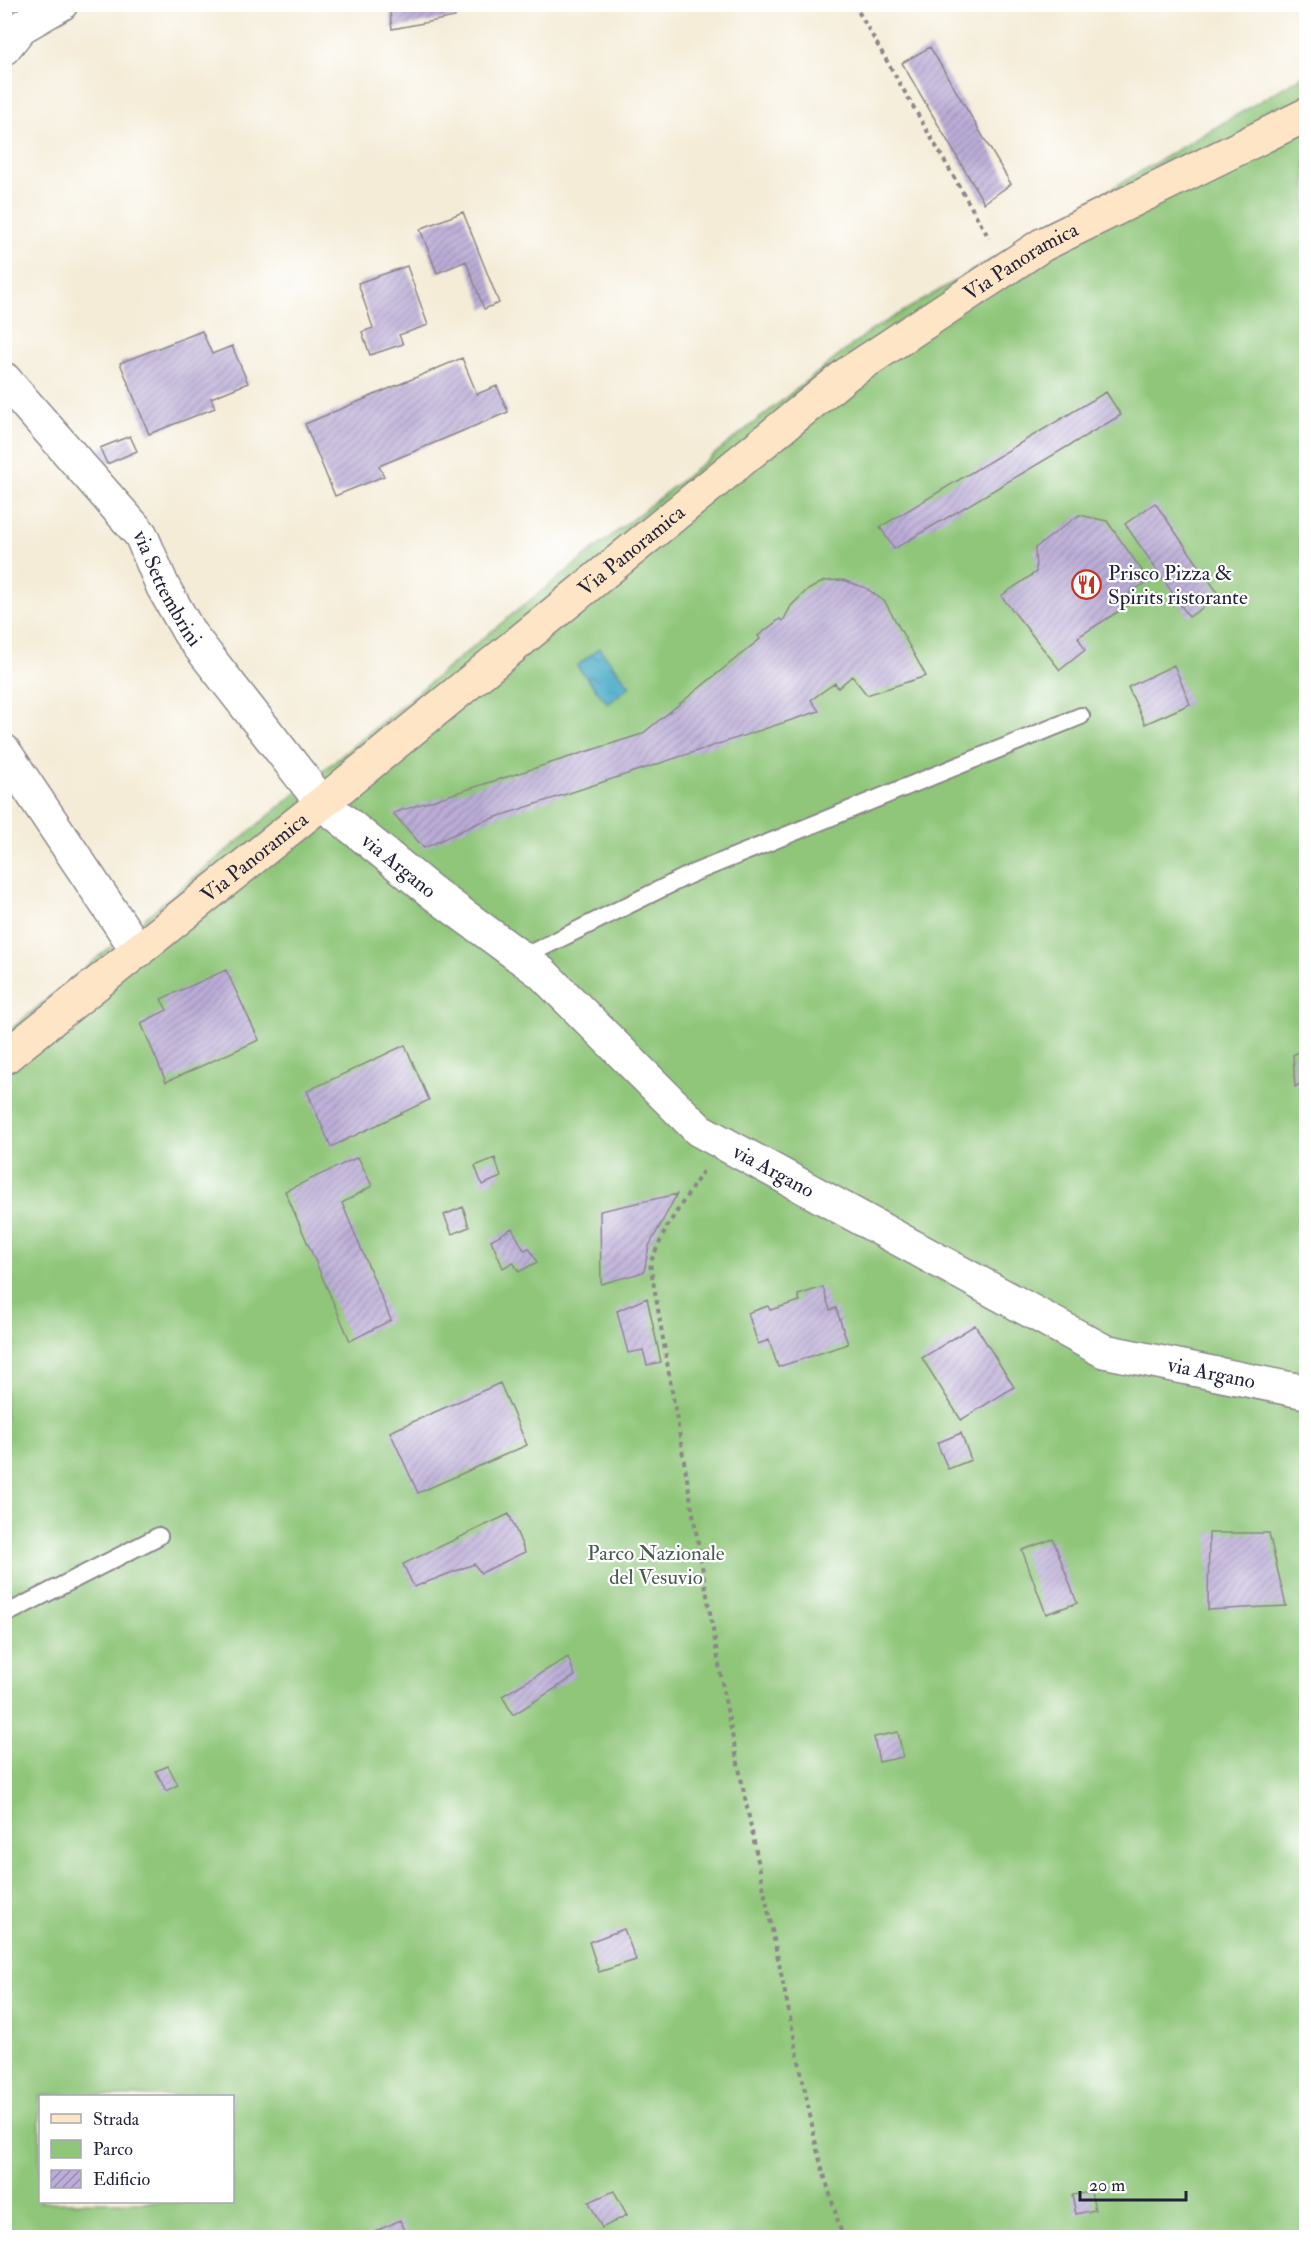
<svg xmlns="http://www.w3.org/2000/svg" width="1311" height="2242" font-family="'IM FELL Double Pica',serif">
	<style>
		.park { fill: #8fc679; stroke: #58745a; stroke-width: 1.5; fill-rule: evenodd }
		.water { fill: url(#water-ripples); stroke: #346680; stroke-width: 1.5 }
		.building { fill: url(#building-hatch) }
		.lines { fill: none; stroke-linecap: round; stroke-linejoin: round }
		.lane-casing { stroke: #8b8789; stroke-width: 20 }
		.street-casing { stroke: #8b8789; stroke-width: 36 }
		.secondary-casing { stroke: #8b8789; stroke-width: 36 }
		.path { stroke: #8b8789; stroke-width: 4; stroke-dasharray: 4.5 4.5; stroke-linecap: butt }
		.lane { stroke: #fff; stroke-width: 16 }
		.street { stroke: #fff; stroke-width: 33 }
		.secondary { stroke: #fee5c5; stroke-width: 33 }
		.labels { text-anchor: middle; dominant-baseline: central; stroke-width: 4.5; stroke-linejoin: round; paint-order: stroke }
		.street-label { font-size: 21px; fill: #22223b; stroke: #fff }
		.poi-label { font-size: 21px; fill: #22223b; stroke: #fff; text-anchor: start }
		.park-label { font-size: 21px; fill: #485b51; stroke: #fff }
	</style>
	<defs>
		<pattern id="water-ripples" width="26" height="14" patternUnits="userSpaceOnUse" patternTransform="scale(1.5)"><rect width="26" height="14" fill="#46aac6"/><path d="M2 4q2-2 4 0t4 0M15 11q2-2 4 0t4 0" fill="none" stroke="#3a8aa2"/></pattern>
		<pattern id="building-hatch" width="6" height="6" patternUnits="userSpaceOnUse" patternTransform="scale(1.5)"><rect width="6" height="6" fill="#bbadd7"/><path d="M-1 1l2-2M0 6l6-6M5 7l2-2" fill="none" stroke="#988cb0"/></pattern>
	</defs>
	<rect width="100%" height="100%" fill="#fff"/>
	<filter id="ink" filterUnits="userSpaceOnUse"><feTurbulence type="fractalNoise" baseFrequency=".0167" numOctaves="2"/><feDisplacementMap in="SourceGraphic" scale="12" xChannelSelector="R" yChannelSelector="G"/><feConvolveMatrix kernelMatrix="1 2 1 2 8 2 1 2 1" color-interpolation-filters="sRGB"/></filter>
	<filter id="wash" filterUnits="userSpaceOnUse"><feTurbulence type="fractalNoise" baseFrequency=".008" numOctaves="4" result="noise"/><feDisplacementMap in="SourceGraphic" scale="24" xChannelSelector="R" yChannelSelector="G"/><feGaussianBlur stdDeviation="1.35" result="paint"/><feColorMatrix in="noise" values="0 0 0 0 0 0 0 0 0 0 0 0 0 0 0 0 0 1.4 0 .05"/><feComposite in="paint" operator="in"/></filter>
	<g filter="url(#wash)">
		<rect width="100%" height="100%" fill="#f4ecd7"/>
		<path class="park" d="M1306 74V2237L5 2238V1034L509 617 870 331ZM40 2096H232V2202H40Z"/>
		<path class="water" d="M599 648 630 686 608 704 577 666Z"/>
		<g id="blocks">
			<path class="building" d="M389 4H452L455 17 392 29Z
				M930 47 1011 184 984 203 902 63Z
				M463 212 499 303 484 309 466 261 437 273 420 229Z
				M407 266 428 325 399 335 403 344 370 355 362 332 373 328 358 283Z
				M202 331 212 354 232 346 248 383 211 398 215 408 149 434 120 363Z
				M462 358 477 394 497 386 508 412 379 466 384 476 335 496 305 424Z
				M1106 392 1121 415 894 549 880 527Z
				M130 436 137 451 107 464 100 448Z
				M1155 503 1220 596 1189 617 1125 524Z
				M1079 515 1107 521 1150 582 1130 591 1127 606 1078 637 1085 650 1060 670 1001 596 1036 572 1035 548Z
				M843 580 866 588 885 602 926 676 867 695 852 676 838 688 835 683 811 700 819 711 478 823 424 848 393 813 642 734 760 639 758 636 780 619 783 621 791 606 806 591 824 581Z
				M1174 665 1190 704 1145 724 1128 687Z
				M226 970 259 1040 166 1082 141 1023 167 1010 161 999Z
				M405 1045 429 1100 331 1147 307 1091Z
				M1306 1048V1081L1295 1087 1293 1055Z
				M358 1157 372 1186 342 1203 391 1320 350 1341 285 1191Z
				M495 1158 501 1177 482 1185 475 1166Z
				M677 1194 649 1246 644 1272 601 1284 600 1211Z
				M463 1207 469 1227 452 1234 444 1215Z
				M512 1228 524 1250 529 1248 537 1262 519 1272 513 1262 503 1268 491 1240Z
				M823 1287 830 1310 836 1308 848 1344 778 1367 769 1340 758 1344 748 1313 768 1306 770 1310 800 1301 798 1295Z
				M647 1298 661 1362 647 1365 643 1350 628 1353 617 1311Z
				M975 1325 1014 1387 961 1420 922 1358Z
				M500 1383 527 1445 418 1493 390 1432Z
				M961 1433 971 1460 948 1469 937 1443Z
				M509 1514 525 1552 481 1573 474 1564 414 1587 403 1564Z
				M1209 1533H1269L1286 1606 1208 1610Z
				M1053 1539 1077 1603 1046 1614 1022 1550Z
				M568 1657 575 1676 513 1715 502 1696Z
				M898 1732 903 1757 879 1762 874 1737Z
				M168 1766 178 1785 166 1791 156 1771Z
				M624 1929 636 1960 599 1972 589 1942Z
				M614 2191 627 2215 602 2228 589 2202Z
				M1091 2192 1095 2210 1076 2214 1072 2195Z
				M400 2220 407 2238H362Z"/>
		</g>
	</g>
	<g filter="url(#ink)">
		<use href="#blocks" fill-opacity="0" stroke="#8b8789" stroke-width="1.5"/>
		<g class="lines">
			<defs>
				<path id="lane" d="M521 958 691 874 1081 716
					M4 1615 159 1536"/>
				<g id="street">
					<path d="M4 48 21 27 61 4"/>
					<path id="s1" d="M4 379 141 535 163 587 190 634 322 803 433 893 542 973 699 1130 1104 1351 1306 1392"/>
					<path d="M4 751 138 951"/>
				</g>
				<g id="secondary">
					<path id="s2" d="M4 1058 322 803 847 374 1042 245 1306 115"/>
				</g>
			</defs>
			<use href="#lane" class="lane-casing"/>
			<use href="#street" class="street-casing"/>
			<use href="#secondary" class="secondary-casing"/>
			<path class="path" d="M854 4 989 238
				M703 1171 668 1225 650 1263 725 1700 818 2154 843 2238"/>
			<use href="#lane" class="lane"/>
			<use href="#street" class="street"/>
			<use href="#secondary" class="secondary"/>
		</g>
	</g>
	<defs>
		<symbol id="restaurant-ring" viewBox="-11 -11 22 22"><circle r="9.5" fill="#fff" stroke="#c8321e" stroke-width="1.5"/><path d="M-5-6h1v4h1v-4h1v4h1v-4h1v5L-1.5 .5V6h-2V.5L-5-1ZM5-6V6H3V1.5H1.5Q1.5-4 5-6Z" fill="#c8321e"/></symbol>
	</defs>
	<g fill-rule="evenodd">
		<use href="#restaurant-ring" x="1070" y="568" width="33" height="33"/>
	</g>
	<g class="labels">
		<g class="street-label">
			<text stroke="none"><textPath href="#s2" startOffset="1293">Via Panoramica</textPath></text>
			<text stroke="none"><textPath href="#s2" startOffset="807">Via Panoramica</textPath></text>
			<text stroke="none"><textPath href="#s1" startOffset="267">via Settembrini</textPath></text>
			<text stroke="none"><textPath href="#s2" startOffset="321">Via Panoramica</textPath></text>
			<text stroke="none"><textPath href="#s1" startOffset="632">via Argano</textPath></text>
			<text stroke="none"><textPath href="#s1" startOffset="1118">via Argano</textPath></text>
			<text stroke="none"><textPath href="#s1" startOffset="1604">via Argano</textPath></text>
		</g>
		<g class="poi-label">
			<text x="1108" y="573">Prisco Pizza &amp;<tspan x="1108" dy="24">Spirits ristorante</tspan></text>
		</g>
		<g class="park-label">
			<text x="656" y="1553">Parco Nazionale<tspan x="656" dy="24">del Vesuvio</tspan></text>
		</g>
	</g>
	<rect width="1311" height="2242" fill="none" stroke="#fff" stroke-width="24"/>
	<rect x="39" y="2095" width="195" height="108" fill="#ffffff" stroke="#a7a7b1" stroke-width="1.5"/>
	<rect x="51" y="2114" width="30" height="9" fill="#fee5c5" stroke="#a7a7b1" stroke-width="1.5"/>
	<text x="93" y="2125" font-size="18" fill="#22223b">Strada</text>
	<rect x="51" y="2140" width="30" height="18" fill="#8fc679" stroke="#a7a7b1" stroke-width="1.5"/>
	<text x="93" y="2155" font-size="18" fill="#22223b">Parco</text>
	<rect x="51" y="2170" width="30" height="18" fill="url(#building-hatch)" stroke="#a7a7b1" stroke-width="1.5"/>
	<text x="93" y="2185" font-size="18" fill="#22223b">Edificio</text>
	<path d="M1080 2191v9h106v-9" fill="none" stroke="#22223b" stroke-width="3"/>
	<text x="1089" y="2191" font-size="18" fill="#22223b" stroke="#ffffff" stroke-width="4.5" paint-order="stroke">20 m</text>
</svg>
